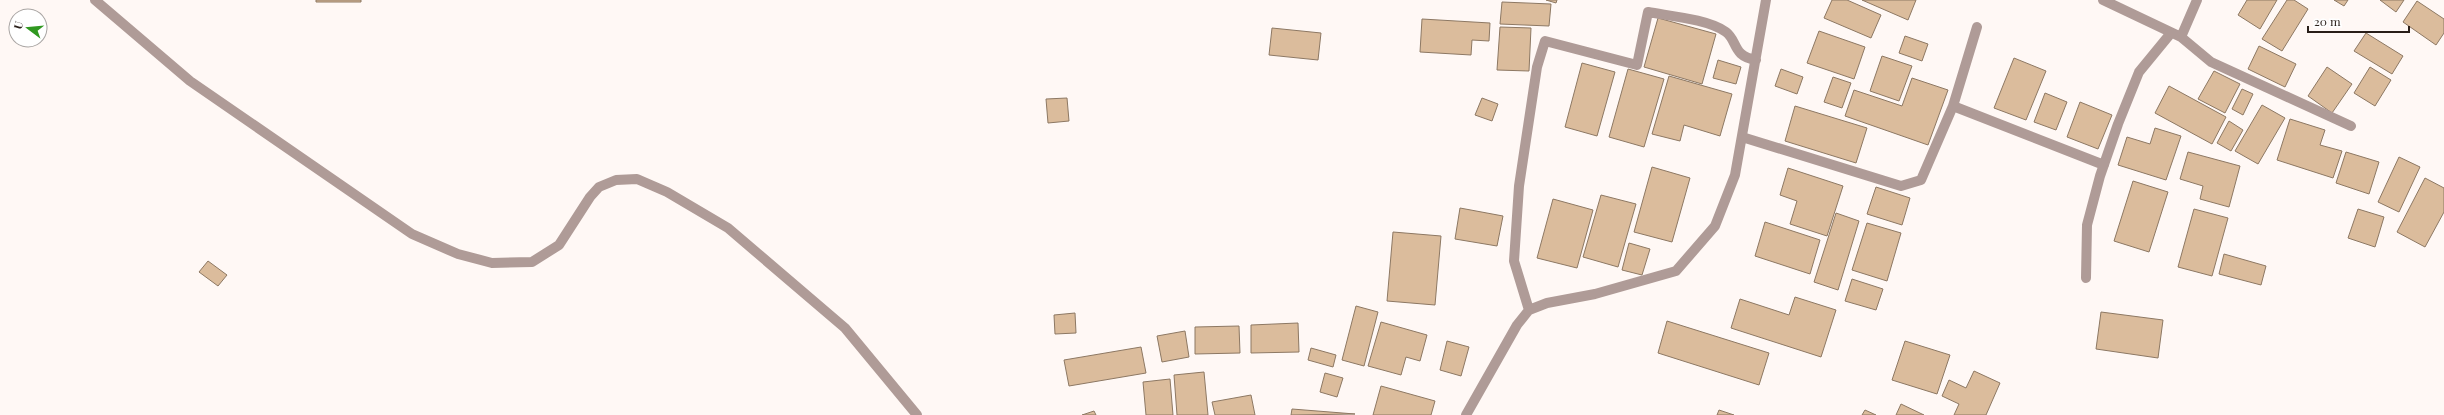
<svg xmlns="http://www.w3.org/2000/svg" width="2444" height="415" font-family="'Playfair Display',serif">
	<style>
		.building { fill: #dbbc9c; stroke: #8d7863 }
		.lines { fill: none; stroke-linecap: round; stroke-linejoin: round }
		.street { stroke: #af9b97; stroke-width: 10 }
	</style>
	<rect width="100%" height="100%" fill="#fff8f5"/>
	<path class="building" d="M316 0H361V2H316Z
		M1546 0H1557L1556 3Z
		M1832 0H1847L1881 15 1871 38 1824 18Z
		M1862 0H1916L1908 20Z
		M2247 0H2277L2260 29 2238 15Z
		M2287 0H2294L2308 9 2282 51 2262 39Z
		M2334 0H2348L2344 6Z
		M2380 0H2404L2396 12Z
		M2417 1 2444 19V33L2436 45 2403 22Z
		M1502 2 1551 4 1549 26 1500 24Z
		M1658 18 1716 34 1702 84 1644 67Z
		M1422 19 1490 23 1489 41 1472 40 1471 55 1420 52Z
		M1500 27 1531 28 1529 71 1497 70Z
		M1272 28 1321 33 1318 60 1269 55Z
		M1819 31 1865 47 1854 79 1807 63Z
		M2366 33 2403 56 2392 74 2354 51Z
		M1905 36 1928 44 1922 61 1899 53Z
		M2259 46 2296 64 2285 87 2248 69Z
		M1882 56 1912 66 1899 101 1870 91Z
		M2014 58 2046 71 2026 120 1994 108Z
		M1718 60 1741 67 1736 84 1713 78Z
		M1582 63 1615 72 1597 136 1565 127Z
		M2327 67 2352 84 2332 113 2308 96Z
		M2370 67 2391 80 2375 106 2354 93Z
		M1628 69 1664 79 1644 147 1609 137Z
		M1781 69 1803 77 1797 94 1775 86Z
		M2214 71 2240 84 2225 113 2198 99Z
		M1669 76 1732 94 1720 136 1684 125 1680 141 1652 134Z
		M1833 77 1851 83 1842 108 1824 102Z
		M1912 78 1948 90 1928 145 1845 116 1854 90 1902 106Z
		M2169 86 2226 117 2212 144 2155 113Z
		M2242 89 2253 94 2243 115 2232 109Z
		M2045 93 2067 102 2056 130 2034 122Z
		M1067 98 1069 121 1048 123 1046 99Z
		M1482 98 1498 104 1492 121 1475 115Z
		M2080 102 2112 115 2098 149 2067 137Z
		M2262 105 2285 118 2258 164 2235 151Z
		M1795 106 1867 128 1856 163 1785 141Z
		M2290 119 2325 130 2320 145 2342 151 2333 178 2277 160Z
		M2229 121 2243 130 2231 151 2217 143Z
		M2155 128 2181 136 2166 180 2118 165 2127 137 2150 144Z
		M2188 152 2240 166 2229 207 2200 199 2203 186 2180 179Z
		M2346 152 2379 162 2369 194 2336 183Z
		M2399 157 2420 167 2399 212 2378 202Z
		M1652 167 1690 178 1672 242 1634 232Z
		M1788 168 1843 186 1827 236 1790 224 1797 201 1780 195Z
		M2425 178 2444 188V212L2425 247 2397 232Z
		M2133 181 2168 192 2149 252 2114 241Z
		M1876 187 1910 198 1902 225 1867 214Z
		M1601 195 1636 204 1618 267 1583 257Z
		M1553 199 1593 210 1577 268 1537 258Z
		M1460 208 1503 216 1497 246 1455 239Z
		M2194 209 2228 218 2212 276 2178 267Z
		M2358 209 2384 217 2375 247 2348 238Z
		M1836 213 1859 221 1838 290 1814 282Z
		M1765 222 1820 240 1810 274 1755 256Z
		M1867 223 1901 233 1887 281 1852 270Z
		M1393 232 1441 236 1435 305 1387 301Z
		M1629 243 1650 249 1642 275 1622 270Z
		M2224 254 2266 266 2261 285 2219 274Z
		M208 261 227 275 218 286 199 272Z
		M1852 279 1883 289 1876 310 1845 301Z
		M1795 297 1836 310 1821 357 1731 328 1740 299 1789 315Z
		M1356 306 1378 312 1364 366 1342 360Z
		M2101 312 2163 320 2158 358 2096 349Z
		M1075 313 1076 333 1055 334 1054 315Z
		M1667 321 1769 353 1759 385 1658 353Z
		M1381 322 1427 335 1420 361 1406 357 1401 375 1368 366Z
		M1298 323 1299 352 1251 353V325Z
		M1239 326 1240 353 1195 354V327Z
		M1185 331 1189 357 1162 362 1157 336Z
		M1447 341 1469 347 1461 376 1440 370Z
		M1905 341 1950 355 1937 394 1892 380Z
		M1141 347 1146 373 1069 386 1064 360Z
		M1311 348 1336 355 1333 367 1308 360Z
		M1974 371 2000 383 1986 415H1954L1959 404 1942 396 1949 380 1966 388Z
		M1204 372 1208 415H1177L1174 375Z
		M1325 373 1343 378 1337 397 1320 392Z
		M1170 379 1173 415H1146L1143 382Z
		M1381 386 1435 401 1431 415H1373Z
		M1251 395 1255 415H1215L1212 402Z
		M1901 404 1924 415H1896Z
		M1292 409 1355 414 1291 415Z
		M1719 410 1734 415H1717Z
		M1865 410 1876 415H1862Z
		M1094 411 1096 415H1082Z"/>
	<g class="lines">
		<path class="street" d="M95 0 190 81 412 234 458 254 492 263 532 262 559 245 590 197 599 187 616 180 637 179 667 192 728 228 845 328 917 415
			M2103 0 2181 37 2211 62 2351 126
			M2181 37 2197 0
			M1953 106 2104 165
			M1742 137 1901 186 1921 180 1953 106 1977 27
			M2086 278 2087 225 2100 176 2118 124 2139 72 2171 33
			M1529 310 1514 261 1519 186 1537 67 1545 41 1637 65 1648 12C1669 16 1708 19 1726 32 1738 41 1732 56 1756 60
			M1466 415 1517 325 1529 310 1547 303 1595 294 1676 271 1715 226 1735 175 1766 0"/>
	</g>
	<g transform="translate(28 28) rotate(286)"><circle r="19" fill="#ffffff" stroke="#a9a5a3"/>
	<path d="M0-3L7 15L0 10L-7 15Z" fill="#309820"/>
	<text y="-6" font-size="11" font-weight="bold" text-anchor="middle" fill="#291e18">U</text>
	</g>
	<path d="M2308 26v6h101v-6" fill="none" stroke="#291e18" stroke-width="2"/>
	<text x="2314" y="26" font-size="12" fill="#291e18" stroke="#ffffff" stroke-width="3" paint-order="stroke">20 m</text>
</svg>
